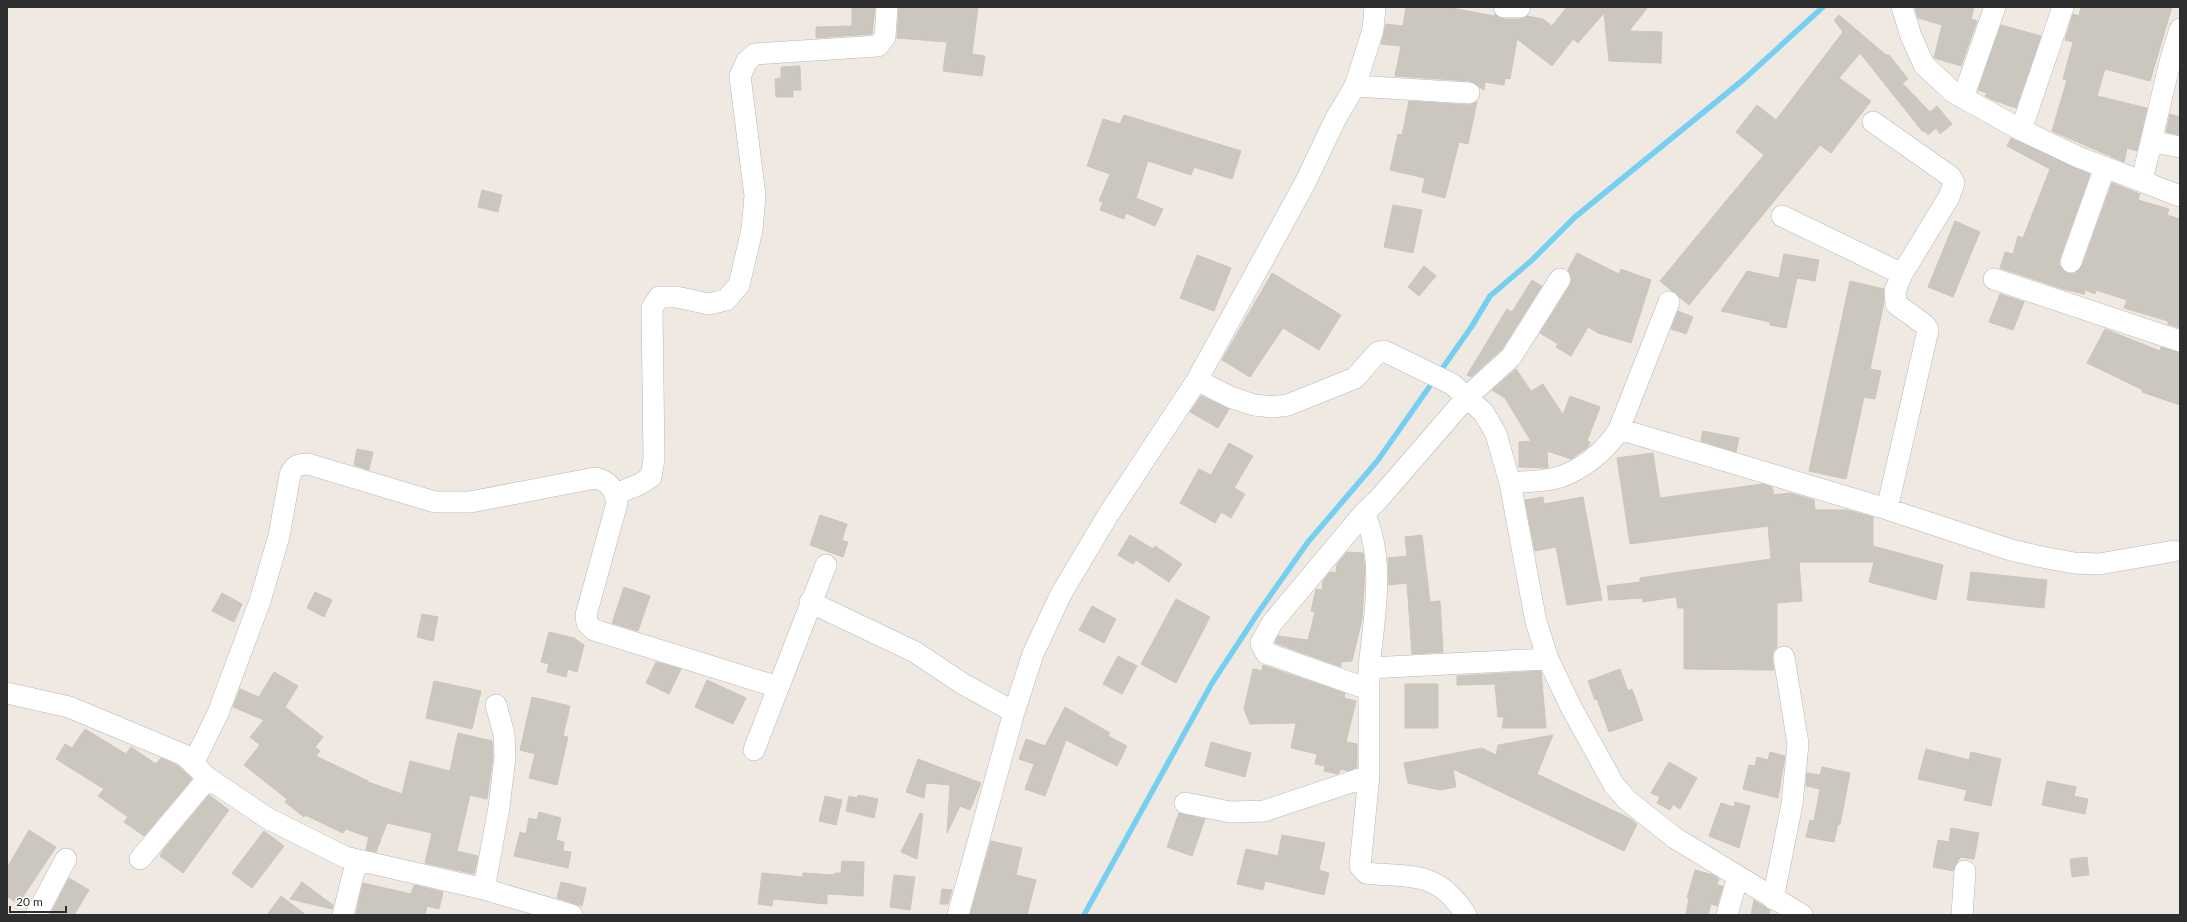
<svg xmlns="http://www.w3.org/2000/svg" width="2187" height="922" font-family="Lato,sans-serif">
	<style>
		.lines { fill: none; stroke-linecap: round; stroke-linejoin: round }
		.stream { stroke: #75cff0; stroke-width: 5.5 }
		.building { fill: #cbc7bf; stroke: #cbc5ba }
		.minor-casing { stroke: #b4b7c1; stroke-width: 22 }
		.minor { stroke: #fff; stroke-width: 21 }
	</style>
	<rect width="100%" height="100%" fill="#efe9e1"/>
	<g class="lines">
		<path class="stream" d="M1084 915 1212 683 1260 610 1308 542 1378 460 1472 326 1490 296 1531 261 1575 217 1743 80 1823 7"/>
	</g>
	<path class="building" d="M852 7H875L872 34 816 38V27L852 26Z
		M899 7H978L972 54 985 56 982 76 943 71 947 42 897 38Z
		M1406 7H1447L1494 16 1495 14 1504 19H1520L1527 16 1543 19 1552 26 1567 7H1648L1629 31 1662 32 1661 63 1609 61 1604 13 1578 43 1573 39 1552 66 1517 39 1510 79 1505 78 1504 85 1485 82 1484 90 1470 81 1395 76 1401 46 1381 44 1386 24 1403 26Z
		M1915 7H1974L1971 19 1977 21 1961 66 1934 58 1942 25 1918 18Z
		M2081 7H2172L2150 81 2105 69 2097 96 2147 108 2137 151 2127 148 2124 162 2052 131 2067 80 2063 79 2073 42 2065 40 2073 14 2079 16Z
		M1839 15 1886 55H1889L1908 79 1902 83 1930 112 1937 106 1952 124 1940 134 1936 128 1928 135 1925 131 1923 132 1860 53 1839 78 1871 101 1831 153 1820 145 1689 305 1660 281 1764 155 1736 132 1757 105 1776 120 1843 32 1834 20Z
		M2001 25 2041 36 2016 108 1993 100 1985 96 1987 93 1978 90Z
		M800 66 801 90H793V97H776L775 79 781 78V67Z
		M1409 101 1468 105 1477 102 1468 144 1459 142 1445 198 1422 192 1425 178 1390 170 1398 134 1402 135Z
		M2170 114 2180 117V135L2166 132Z
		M1124 115 1241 151 1232 179 1194 167 1191 175 1148 161 1136 198 1163 209 1155 226 1126 213 1124 219 1100 210 1103 202 1099 201 1110 174 1087 166 1103 119 1120 124Z
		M2011 138 2090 174 2060 258 2059 265 2067 273 2074 274 2082 266 2112 183 2140 194 2138 200 2169 209 2167 215 2180 219V328L2168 324V321L2124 308 2127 300 2096 290 2095 294 2085 290 2084 294 2063 289 2000 268 2005 252 2013 254 2018 236 2023 238 2050 169 2007 146Z
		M482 190 502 195 498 212 478 207Z
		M1393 205 1422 210 1413 253 1384 247Z
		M1955 221 1980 232 1953 297 1928 287Z
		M1577 253 1619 274 1621 269 1651 280 1631 343 1598 333 1588 327 1571 356 1556 347 1558 344 1540 333 1570 285 1572 279 1568 270Z
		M1784 254 1819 260 1815 281 1797 278 1786 328 1770 325V322L1721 311 1747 271 1779 278Z
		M1197 255 1231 268 1214 311 1180 298Z
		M1424 266 1436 276 1419 296 1408 287Z
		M1272 273 1341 315 1319 350 1283 328 1250 377 1222 360Z
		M1532 280 1542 286 1502 349 1471 377 1467 375 1507 309 1512 312Z
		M1850 281 1884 289V302L1870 369 1881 371 1875 399 1864 397 1846 479 1809 471Z
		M2000 294 2024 302 2013 330 1989 322Z
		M1678 311 1693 317 1686 334 1671 329Z
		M2105 329 2160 351 2161 347 2180 353V405L2142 392 2143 390 2087 363Z
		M1516 369 1531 391 1543 384 1563 415 1570 396 1600 407 1587 441 1590 442 1588 447 1571 459 1547 451 1548 468 1519 467V442L1531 441 1505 398 1492 390Z
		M1201 396 1229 409 1218 428 1190 412Z
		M1703 431 1739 438 1736 452 1701 441Z
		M1229 443 1253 456 1234 488 1245 494 1231 518 1221 512 1215 523 1180 503 1199 469 1211 475Z
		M357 449 373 452 369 470 354 465Z
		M1653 453 1660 498 1763 484 1772 487 1774 495 1790 493 1814 500 1815 510H1847L1873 517V546L1943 565 1936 600 1869 582 1874 562H1799L1802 601 1777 603V647L1773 652 1772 659 1774 670 1684 669V608H1678L1676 597 1643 602 1642 598 1609 600 1607 586 1640 582V578L1673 573 1771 559 1768 526 1630 544 1617 458Z
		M1543 497 1544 504 1583 497 1602 600 1567 605 1556 547 1535 551 1525 500Z
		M820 515 847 524 842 540 848 542 843 557 810 545Z
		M1130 535 1153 549 1155 546 1182 564 1169 582 1136 560 1133 564 1118 555Z
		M1422 535 1430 602 1440 601 1443 652 1412 654 1407 583 1389 585 1388 558 1407 556 1405 537Z
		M1347 552 1363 553 1365 570 1362 619 1352 661 1341 662V667L1275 643 1278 636 1308 640 1315 612 1311 611 1316 589 1322 590 1323 581 1330 572 1336 573 1337 564Z
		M1971 572 2047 580 2044 608 1967 600Z
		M624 587 650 596 638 631 612 623Z
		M315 592 332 600 324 617 307 608Z
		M222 593 242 604 234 622 212 611Z
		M1176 599 1210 617 1176 683 1141 664Z
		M1092 606 1116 619 1104 643 1079 630Z
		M422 614 438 617 433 641 417 637Z
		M549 632 574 638 584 645 577 672 568 669 566 677 547 672 549 664 541 662Z
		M1118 656 1137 666 1122 694 1103 684Z
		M656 662 681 669 669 694 646 683Z
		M1263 665 1345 693 1344 698 1356 701 1346 742 1357 744V767L1348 771 1341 769 1338 774 1324 771 1325 766 1315 764 1317 754 1291 748 1296 723 1250 724 1244 709 1253 669 1262 671Z
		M1620 669 1628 691 1632 689 1643 720 1609 732 1597 699 1595 700 1588 681Z
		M1541 671 1546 728H1502L1504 717H1498L1495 684 1457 685V676Z
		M274 672 298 686 285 707 323 737 315 747 320 751 316 756 368 781V782L402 794 410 761 450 771 458 733 492 741 493 757 487 799 470 795 457 851 478 856 474 874 425 863 432 833 387 823 376 852 366 850 369 835 368 837 346 829 343 833 305 815 304 817 285 802 287 799 244 765 260 745 250 737 264 720 233 707 240 689 259 697Z
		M707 680 746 698 733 724 695 707Z
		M434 681 481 691 472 729 426 718Z
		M1405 684H1438V728H1405Z
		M532 697 570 706 563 736 568 737 557 785 529 778 535 754 520 750Z
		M1065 707 1110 733 1108 736 1127 746 1117 766 1066 740 1045 796 1025 789 1034 764 1019 759 1026 739 1045 746Z
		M85 729 126 754 131 747 156 764 161 758 177 765 192 779 144 836 124 822 128 817 98 796 104 789 56 759 65 744 72 748Z
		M1553 735 1537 774 1631 819 1637 824 1624 851 1453 769 1456 787 1440 790 1408 783 1404 763 1482 748 1496 755 1498 745Z
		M1211 742 1251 753 1245 777 1205 766Z
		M1926 749 1969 760 1971 752 2001 759 1991 806 1964 800 1967 790 1918 779Z
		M1770 752 1785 756 1778 798 1743 789 1749 765 1755 766 1757 757 1768 760Z
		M918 759 981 783 970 810 960 806 947 833 950 785 926 783 924 798 906 792Z
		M1669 762 1697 778 1680 809 1673 804 1670 810 1657 803 1660 797 1651 793Z
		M1822 767 1850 773 1840 825 1838 824 1834 842 1806 837 1810 820 1814 821 1820 789 1806 786 1807 773 1820 775Z
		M2047 781 2076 787 2074 796 2088 799 2085 814 2042 805Z
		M209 795 229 810 183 873 160 856 163 850Z
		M858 795 878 799 874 818 846 811 849 796 857 798Z
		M825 796 842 800 836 825 819 821Z
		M1735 802 1750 806 1739 848 1709 836 1721 803 1734 807Z
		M539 812 561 818 556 840 564 842 563 851 571 852 568 868 514 856 520 832 526 834 529 818 537 820Z
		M920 813 923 814 917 859 901 852Z
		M1179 813 1205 819 1192 856 1167 847Z
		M1951 828 1979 833 1974 859 1960 857 1953 871 1933 867 1938 840 1949 842Z
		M29 830 56 847 18 904 7 896V868Z
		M264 831 284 846 252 888 232 873Z
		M1282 835 1325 843 1319 870 1329 873 1324 895 1265 881 1263 890 1237 884 1246 849 1278 856Z
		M991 841 1022 848 1016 875 1036 880 1027 915H970Z
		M2087 857 2089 875 2072 877 2070 859Z
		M842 861 864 862 863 896 827 894V904L773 899 772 906 758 904 762 873 803 877V873L834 875 835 873H841Z
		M1695 870 1713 875 1719 879 1717 885 1723 886 1717 906 1711 904 1708 915H1686L1689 898H1687Z
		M894 875 915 877 910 910 890 907Z
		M69 878 89 890 74 915H50Z
		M302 882 333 905 332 909 290 899Z
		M561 882 586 888 582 906 557 898Z
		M363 883 411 894 414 885 443 892 439 909 427 906 425 915H360L356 914Z
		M942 889 952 890 948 904H940Z
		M281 896 306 915H267Z
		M1754 900 1770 910 1769 915H1751Z"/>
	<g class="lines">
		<defs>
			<path id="minor" d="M1504 7H1520
				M1902 7 1911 36 1924 65 1953 92 2021 130 2078 157 2180 196
				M1355 86 1469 93
				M1963 98 1995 7
				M1873 122 1950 176 1954 183 1949 197 1902 274 1895 291 1896 304 1925 325 1928 330 1887 509
				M2021 130 2063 7
				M2151 141 2180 147
				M2142 180 2171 58 2180 29
				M1782 216 1902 274
				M2071 262 2105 167
				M1994 279 2180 341
				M1197 380 1230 397 1254 405 1273 407 1288 405 1355 378 1378 352 1384 351 1452 384 1484 413 1496 434 1510 483 1536 622 1548 659 1571 707 1614 785 1627 800 1675 838 1802 915
				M1619 429 1887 509 2011 550 2042 557 2074 563 2099 564 2174 551
				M1510 483C1526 481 1545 482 1560 477 1583 469 1607 450 1619 429L1669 302
				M616 494 640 484 651 477 654 459 652 308 659 297H676L709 304 726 300 739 285 752 230 755 196 740 76 747 61 755 54 878 46 885 37 887 7
				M1364 513C1386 560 1374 618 1369 668
				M810 602 915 652 963 684 1014 712
				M1368 689 1266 653 1261 643 1272 623 1364 513 1377 501 1467 397 1511 357 1560 279
				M7 693 69 707 184 755 208 778 267 818 345 857 484 889 572 915
				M754 750 826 565
				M193 764 218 713 260 601 279 536 290 475C294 466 297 464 308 464L435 502H470L595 478C609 481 615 489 617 503L586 615 587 623 594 630 778 687
				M1185 803 1230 812 1264 811 1369 776
				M140 859 208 778
				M484 889 499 807 505 757 504 734 496 705
				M1773 899 1792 804 1798 744 1784 657
				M36 915 66 859
				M343 915 354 871 361 862
				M958 915 1014 712 1033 654 1061 594 1108 515 1197 380 1305 183 1335 120 1355 86 1373 30 1375 7
				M1466 915C1437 870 1414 878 1366 873L1360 866 1369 776V668L1548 659
				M1727 915 1738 876
				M1962 915 1965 871"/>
		</defs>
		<use href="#minor" class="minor-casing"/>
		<use href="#minor" class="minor"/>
	</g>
	<rect width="2187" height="922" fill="none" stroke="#2e2e2e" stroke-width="16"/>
	<path d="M10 906v6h56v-6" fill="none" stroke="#2e2e2e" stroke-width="2"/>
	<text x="16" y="906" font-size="12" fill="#2e2e2e" stroke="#ffffff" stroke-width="3" paint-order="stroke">20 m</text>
</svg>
